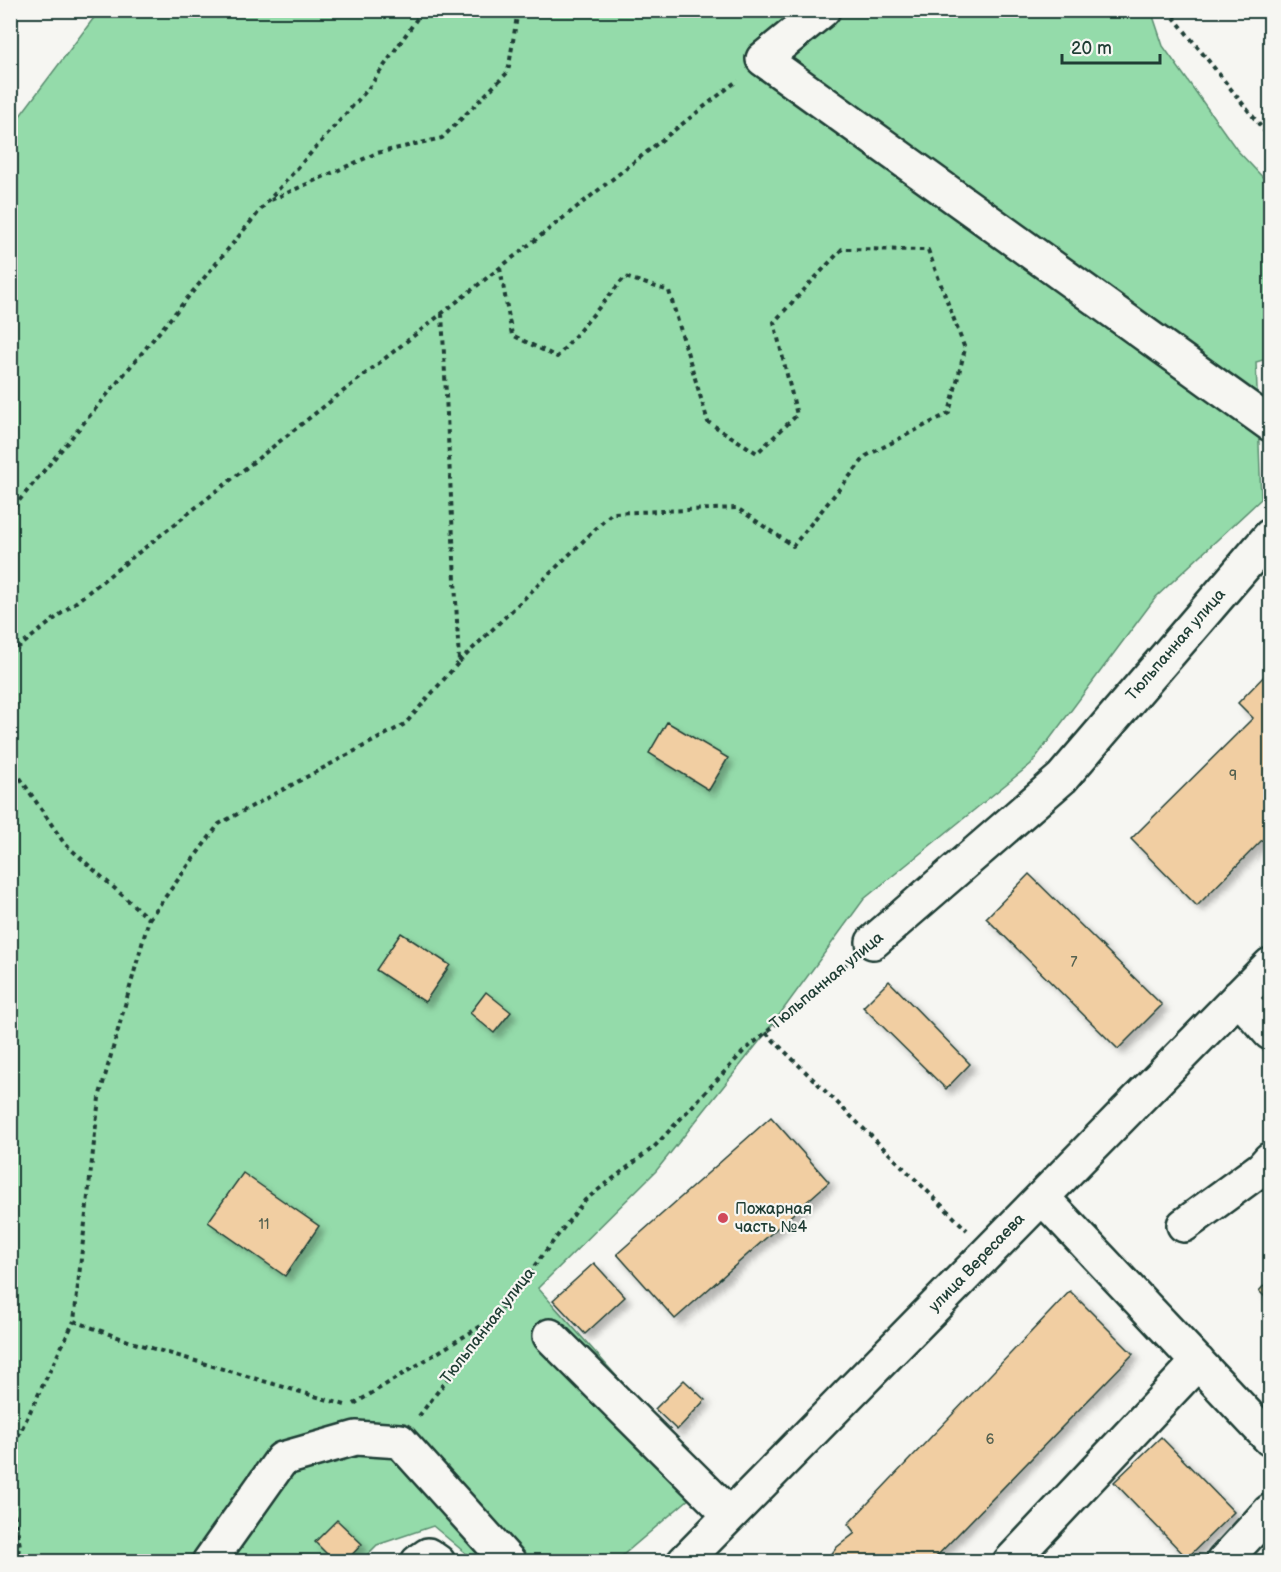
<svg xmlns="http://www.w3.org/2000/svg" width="1281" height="1572" font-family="'Balsamiq Sans',sans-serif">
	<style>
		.green { fill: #94dbaa; stroke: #5a8c6f; stroke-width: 1.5 }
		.building { fill: #f1cea2; stroke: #1f3d34; stroke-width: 1.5; filter: url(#shadow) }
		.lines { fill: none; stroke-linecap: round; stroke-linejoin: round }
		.minor-casing { stroke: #1f3d34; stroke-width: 38 }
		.path { stroke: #1f3d34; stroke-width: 4; stroke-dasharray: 4.5 4.5; stroke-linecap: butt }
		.minor { stroke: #f6f6f2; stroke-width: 33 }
		.poi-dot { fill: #d1495b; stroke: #f6f6f2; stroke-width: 2 }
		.labels { text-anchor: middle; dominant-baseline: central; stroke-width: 4.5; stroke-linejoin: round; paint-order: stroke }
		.number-label { font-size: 14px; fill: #546150 }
		.street-label { font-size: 16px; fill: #1f3d34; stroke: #f6f6f2 }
		.poi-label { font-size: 16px; fill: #1f3d34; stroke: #f6f6f2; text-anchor: start }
	</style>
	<defs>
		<filter id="shadow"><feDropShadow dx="5.5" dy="5.5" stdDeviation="3" flood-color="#0004"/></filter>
	</defs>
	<rect width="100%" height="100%" fill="#f6f6f2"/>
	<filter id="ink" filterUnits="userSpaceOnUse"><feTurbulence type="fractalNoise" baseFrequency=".0167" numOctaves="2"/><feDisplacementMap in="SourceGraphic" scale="12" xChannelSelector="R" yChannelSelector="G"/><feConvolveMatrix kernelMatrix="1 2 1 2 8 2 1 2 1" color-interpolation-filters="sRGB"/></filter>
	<g filter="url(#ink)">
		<path class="green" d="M1151 10 1163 46 1237 150 1270 185V358L1256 362 1261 499 1156 597 1031 764 864 899 766 1033 656 1171 538 1288 710 1481 616 1561H475L433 1526 377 1545 361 1561H11L10 129 99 11Z"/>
		<path class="building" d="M1270 670V832L1197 906 1131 839 1253 718 1238 703Z
			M667 722 728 758 709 790 649 753Z
			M1029 874 1162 1005 1118 1049 986 918Z
			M401 933 450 965 425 1002 376 970Z
			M889 981 970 1064 946 1089 863 1007Z
			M486 992 511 1012 494 1033 470 1013Z
			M771 1117 829 1182 675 1319 617 1254Z
			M243 1173 319 1226 285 1276 208 1222Z
			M594 1263 625 1297 585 1334 553 1300Z
			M1270 1279V1302L1259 1291Z
			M1070 1291 1133 1354 931 1562H829L830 1556 837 1547 855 1533 848 1524Z
			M684 1380 705 1400 677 1430 655 1409Z
			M1161 1437 1234 1512 1187 1558 1114 1482Z
			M337 1520 362 1544 345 1562H335L315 1542Z"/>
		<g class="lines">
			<defs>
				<path id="minor" d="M823 10 763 59 1270 424
					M873 942 1062 778 1270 536
					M1238 997 1270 1033
					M1042 1197 1270 1439
					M1184 1225 1262 1168 1270 1159
					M550 1336 730 1515
					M209 1562 282 1459 356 1438 400 1441 509 1562
					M418 1562 428 1555 438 1562
					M684 1562 1270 965
					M1010 1562 1198 1362
					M1223 1562 1270 1511"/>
			</defs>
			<use href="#minor" class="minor-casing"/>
			<path class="path" d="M1168 10 1270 138
				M271 200 377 153 442 138 508 72 518 10
				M10 516 18 502 268 201 368 89 423 10
				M10 654 738 80
				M459 662 612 513 737 508 793 546 866 456 949 413 965 349 928 250 842 249 774 322 797 415 757 453 708 422 669 291 625 277 557 357 512 335 500 268
				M10 763 64 843 149 919 99 1098 74 1321 131 1342 345 1405
				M149 919 219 824 405 724 459 662 442 313
				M766 1033 967 1230
				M354 1404 494 1318
				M419 1416 585 1200 654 1147 743 1052 849 962
				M10 1453 74 1321
				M10 1487 20 1546 15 1562"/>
			<use href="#minor" class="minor"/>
		</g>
	</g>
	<circle class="poi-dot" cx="723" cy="1218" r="6"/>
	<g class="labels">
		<g class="number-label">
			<text x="1233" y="775">9</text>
			<text x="1074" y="962">7</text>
			<text x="264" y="1224">11</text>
			<text x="990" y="1439">6</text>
		</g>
		<g class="street-label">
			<text transform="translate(1176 645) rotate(-49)">Тюльпанная улица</text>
			<text transform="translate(827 981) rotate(-40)">Тюльпанная улица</text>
			<text transform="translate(977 1263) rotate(-46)">улица Вересаева</text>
			<text transform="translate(488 1326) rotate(-52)">Тюльпанная улица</text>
		</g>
		<g class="poi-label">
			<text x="735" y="1209">Пожарная<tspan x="735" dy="18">часть №4</tspan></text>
		</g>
	</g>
	<rect width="1281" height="1572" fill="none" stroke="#f6f6f2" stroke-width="36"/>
	<rect x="18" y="18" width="1245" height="1536" fill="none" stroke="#1f3d34" stroke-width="2" filter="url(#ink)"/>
	<path d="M1062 54v9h98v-9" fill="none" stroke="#1f3d34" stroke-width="3"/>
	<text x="1071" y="54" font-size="18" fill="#1f3d34" stroke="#f6f6f2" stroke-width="4.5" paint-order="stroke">20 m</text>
</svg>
